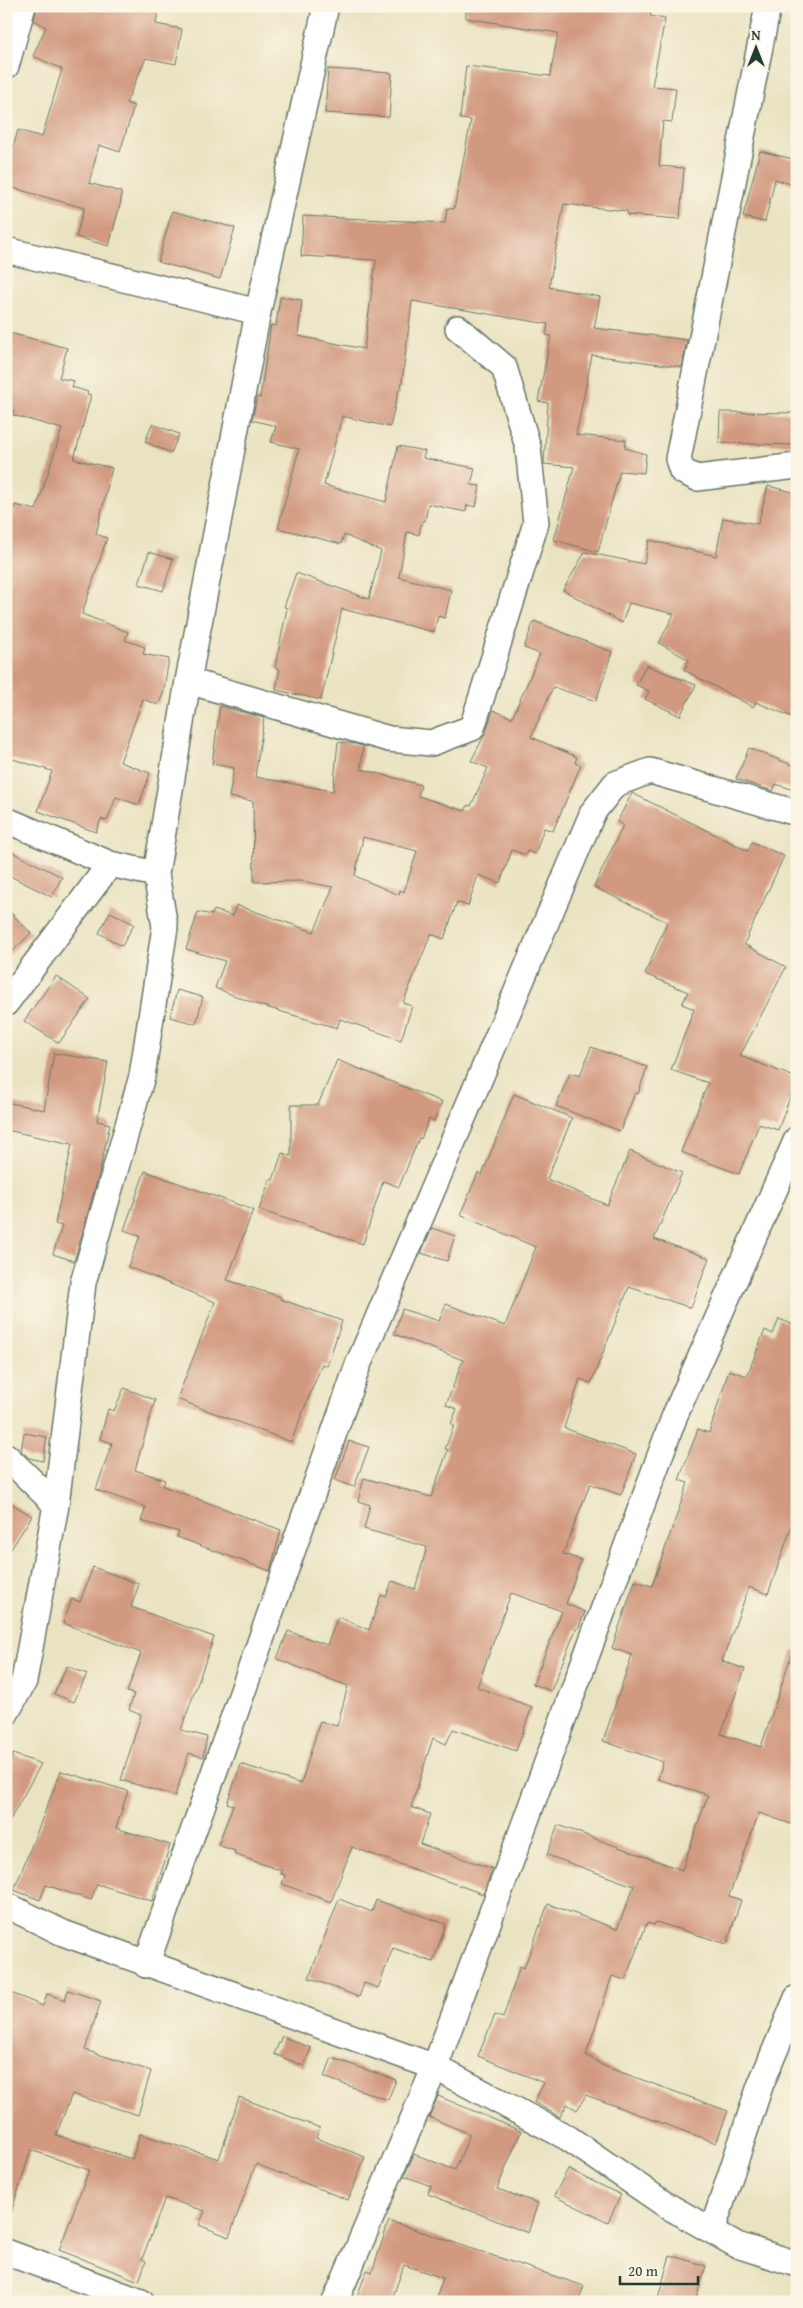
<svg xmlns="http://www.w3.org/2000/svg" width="803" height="2308" font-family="'Gentium Book Plus',serif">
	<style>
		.building { fill: #d1997f; fill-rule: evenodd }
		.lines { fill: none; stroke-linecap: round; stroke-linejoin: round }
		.minor-casing { stroke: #676; stroke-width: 28 }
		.minor { stroke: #fff; stroke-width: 25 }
	</style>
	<rect width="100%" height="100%" fill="#fcf5e5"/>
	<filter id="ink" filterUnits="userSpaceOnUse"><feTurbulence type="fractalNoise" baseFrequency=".02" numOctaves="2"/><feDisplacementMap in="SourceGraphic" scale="10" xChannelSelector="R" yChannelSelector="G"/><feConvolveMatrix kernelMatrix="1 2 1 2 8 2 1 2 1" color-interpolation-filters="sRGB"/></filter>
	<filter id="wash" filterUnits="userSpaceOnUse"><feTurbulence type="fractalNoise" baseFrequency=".0096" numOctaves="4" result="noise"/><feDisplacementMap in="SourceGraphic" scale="20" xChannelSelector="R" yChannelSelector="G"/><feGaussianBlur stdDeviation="1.12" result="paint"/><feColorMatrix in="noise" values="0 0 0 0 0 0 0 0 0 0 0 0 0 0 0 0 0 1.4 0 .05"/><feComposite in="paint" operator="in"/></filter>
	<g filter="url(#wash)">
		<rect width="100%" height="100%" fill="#eae3c2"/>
		<g id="blocks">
			<path class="building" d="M37 6H159L156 24 182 29 176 64 146 58 126 103 134 106 120 152 99 145 89 183 121 192V201L109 246 76 237 84 208 6 186V157L10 158 18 130 42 137 62 69 33 56 46 27 34 20Z
				M466 6H623L651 12 650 16 665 19 652 86 676 88 672 122 663 121 659 166 684 168 680 219 627 215V211L564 204 549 287 600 297 594 328 687 340 682 367 592 355 576 435 626 440 625 448 646 454 644 473 620 471 598 552 554 540 574 467 544 464 548 403 538 401 551 336 546 335 548 324 412 301 401 389H399L390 427 342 416 324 485 386 502 398 446 425 451 423 458 475 468 471 485 480 486 476 507 467 505 466 512 428 504 425 521H422L419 535 407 532 399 577 451 590 445 618 438 616 434 632 342 609 321 700 276 690 280 669 275 668 287 608 284 607 296 573 369 599 381 551 344 535 341 544 278 528 299 449 271 442 276 426 252 420 257 397 260 398 271 325 276 326 280 297 302 300 298 336 364 349 376 260 301 256 303 216 445 223 447 208 454 209 471 120 460 119 466 66 550 76 558 33 466 18Z
				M328 69 392 73 389 117 325 113Z
				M760 151 797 160V186L775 179 765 222 743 217Z
				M172 211 235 228 220 279 158 262Z
				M6 332 67 348 59 378 74 381 72 387 88 392 87 394 91 395 74 459 112 468 96 534 107 538 82 614 128 632 125 640 145 647 143 654 169 659 163 694 158 705 143 699 120 762 150 773 139 805 116 797 107 821 101 819 96 832 38 811 52 771 6 757V537L15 505 36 510 62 429 13 415 14 410 6 408Z
				M720 412 797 413V445L719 443Z
				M152 424 179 434 171 453 145 442Z
				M768 486 797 493V719L756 702 753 707 684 670 689 660 659 643 674 614 629 603 622 623 563 590 585 552 644 564 649 540 716 556 723 518 758 524Z
				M149 552 173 559 163 591 139 584Z
				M534 621 612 652 596 701 553 687 531 737 577 757 575 763 581 765 553 831 544 828 535 854 527 851 526 855 512 850 500 883 478 875 468 906 457 902 444 939 431 934 403 1003 412 1006 401 1040 340 1019 337 1028 259 1005 215 988 225 961 186 949 198 912 212 915 214 910 233 916 236 905 314 932 333 887 301 881 254 882 253 801 229 797 234 768 212 764 220 706 264 718 255 777 333 791 338 742 355 744 363 746 361 769 421 785 418 796 465 811 468 805 471 806 488 768 471 761 486 732 493 710 512 718 540 654 524 648ZM363 837 417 851 404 892 400 890 399 895 355 876Z
				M646 665 696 685 680 716 645 699 649 691 636 685Z
				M749 748 797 767V791L776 784 773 791 736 779Z
				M632 793 748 851 752 842 784 856 744 944 786 967 740 1056 797 1078 778 1130 759 1124 739 1174 681 1152 708 1083 671 1070 694 1009 682 1004 688 992 645 974 667 922 594 887 623 825 617 822Z
				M6 849 62 877 52 897 6 874Z
				M6 908 31 933 6 958Z
				M110 912 134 924 122 946 99 933Z
				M56 976 90 999 59 1043 24 1021Z
				M177 990 203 997 196 1024 170 1017Z
				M591 1047 647 1067 638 1094 635 1093 620 1131 556 1106 570 1073 580 1076Z
				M54 1053 108 1062 97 1121 110 1124 99 1174 74 1261 53 1254 62 1226 55 1224 72 1144 6 1130V1102L44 1110Z
				M337 1060 442 1102 434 1121 429 1119 421 1139 419 1138 399 1187 383 1181 363 1244 259 1210 270 1179 273 1180 282 1153 291 1156V1105H318Z
				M514 1094 572 1118 547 1179 607 1205 630 1151 682 1173 654 1239 709 1258 691 1308 629 1287 591 1383 580 1379 564 1428 636 1454 621 1495 590 1484 563 1554 581 1560 566 1604 585 1612 578 1629H576L551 1691 533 1684 562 1611 511 1593 477 1687 532 1707 516 1751 453 1729 446 1744 433 1738 411 1807 430 1814 420 1844 493 1869 483 1894 352 1847 331 1902 282 1884 285 1875 281 1874 282 1871 234 1854 235 1851 218 1845 233 1805 227 1803 241 1764 301 1784 320 1721 337 1726 348 1686 277 1659 288 1631 327 1645 338 1617 369 1630 381 1595 386 1597 392 1581 415 1589 427 1547 364 1529 370 1505 358 1501 364 1478 431 1497 448 1450 445 1449 454 1425 451 1424 457 1409 446 1405 463 1360 394 1334 402 1309 439 1321 446 1304 505 1326 536 1247 460 1215 478 1173 482 1175Z
				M145 1171 253 1210 227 1280 281 1297 280 1299 342 1321 327 1366 322 1364 291 1442 177 1399 215 1302 128 1267 140 1236 124 1230Z
				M432 1228 455 1236 447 1261 421 1253Z
				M779 1319 797 1326V1511L768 1594 749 1587 722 1661 745 1669 721 1734 761 1747 793 1650 797 1651V1826L759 1813 729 1896 741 1900 727 1944 656 1922 654 1925 647 1923 625 1980 612 1976 586 2055 604 2066 728 2111 716 2143 586 2095 577 2110 567 2104 560 2117 534 2102 544 2083 478 2056 495 2015 503 2018 520 1966 524 1968 548 1904 617 1929 634 1886 547 1855 558 1825 682 1870 708 1795 658 1779 663 1762 603 1741 632 1655 612 1648 635 1581 652 1586 688 1483 679 1480 698 1429 709 1433 729 1370 747 1376 765 1330 773 1334Z
				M124 1388 155 1400 135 1470 165 1480 163 1486 281 1530 270 1571 177 1537 179 1532 141 1521 146 1507 96 1490 112 1443 100 1439 108 1409 114 1411Z
				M24 1433 47 1437 43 1461 29 1458 21 1451Z
				M349 1441 369 1447 354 1487 335 1480Z
				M6 1500 32 1516 6 1557Z
				M93 1567 139 1584 131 1607 214 1637 181 1730 207 1737 203 1757 189 1753 175 1796 121 1780 141 1715 129 1710 134 1694 127 1692 141 1653 63 1623 72 1599 80 1602Z
				M67 1666 87 1674 74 1702 54 1694Z
				M13 1754 41 1764 6 1827V1773Z
				M61 1771 128 1791 116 1828 170 1845 152 1901 97 1884 91 1900 46 1885 40 1900 14 1890Z
				M339 1899 372 1912 376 1900 446 1924 433 1962 393 1948 378 1988 364 1983 359 1997 309 1978Z
				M68 1990 101 2001 85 2050 151 2071 138 2115 72 2094 56 2135 132 2159 140 2134 219 2159 239 2097 320 2128 316 2138 365 2157 348 2200 256 2164 229 2237 199 2225 205 2211 165 2198 142 2259 146 2261 139 2281 59 2250 89 2170 31 2150 11 2213 6 2212V1991L43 2006 47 1994 65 2000Z
				M282 2036 311 2048 304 2066 274 2054Z
				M332 2058 396 2080 388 2100 324 2077Z
				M438 2096 521 2131 497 2189 538 2203 528 2233 428 2194 431 2186 404 2176 414 2154 455 2170 470 2134 429 2117Z
				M568 2169 621 2195 608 2222 554 2196Z
				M389 2221 584 2286 578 2302H435L443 2278 404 2265 391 2302H355L367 2270 372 2272Z
				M670 2255 706 2266 695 2302H657Z"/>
		</g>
	</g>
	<g filter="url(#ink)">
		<use href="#blocks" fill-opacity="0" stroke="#676" stroke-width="1"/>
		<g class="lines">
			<defs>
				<path id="minor" d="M768 6 678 459 682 471 697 478 797 466
					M6 66 23 6
					M6 250 258 312
					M188 681 389 739 431 743 472 728 536 523 528 447 504 367 458 328
					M6 820 110 864 156 874
					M6 1003 110 864
					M6 1456 56 1505
					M6 1713 24 1681 56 1505 83 1283 142 1076 165 927 156 874 188 681 258 312 326 6
					M6 1905 63 1933 435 2067 568 2138 666 2205 737 2245 797 2264
					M146 1965 358 1365 593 812 615 784 650 771 797 813
					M712 2231 760 2086 797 1998
					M6 2252 141 2302
					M335 2302 435 2067 675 1415 797 1139"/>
			</defs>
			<use href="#minor" class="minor-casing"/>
			<use href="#minor" class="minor"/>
		</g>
	</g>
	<rect width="803" height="2308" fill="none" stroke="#fcf5e5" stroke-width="25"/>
	<g transform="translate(756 48)" stroke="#fcf5e5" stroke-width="4" paint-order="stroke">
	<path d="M0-4L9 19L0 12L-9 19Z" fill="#1f3d34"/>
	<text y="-8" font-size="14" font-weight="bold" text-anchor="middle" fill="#1f3d34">N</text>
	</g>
	<path d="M620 2276v8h78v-8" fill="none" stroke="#1f3d34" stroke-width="2.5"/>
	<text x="628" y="2276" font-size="15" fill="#1f3d34" stroke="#fcf5e5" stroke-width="4" paint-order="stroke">20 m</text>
</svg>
